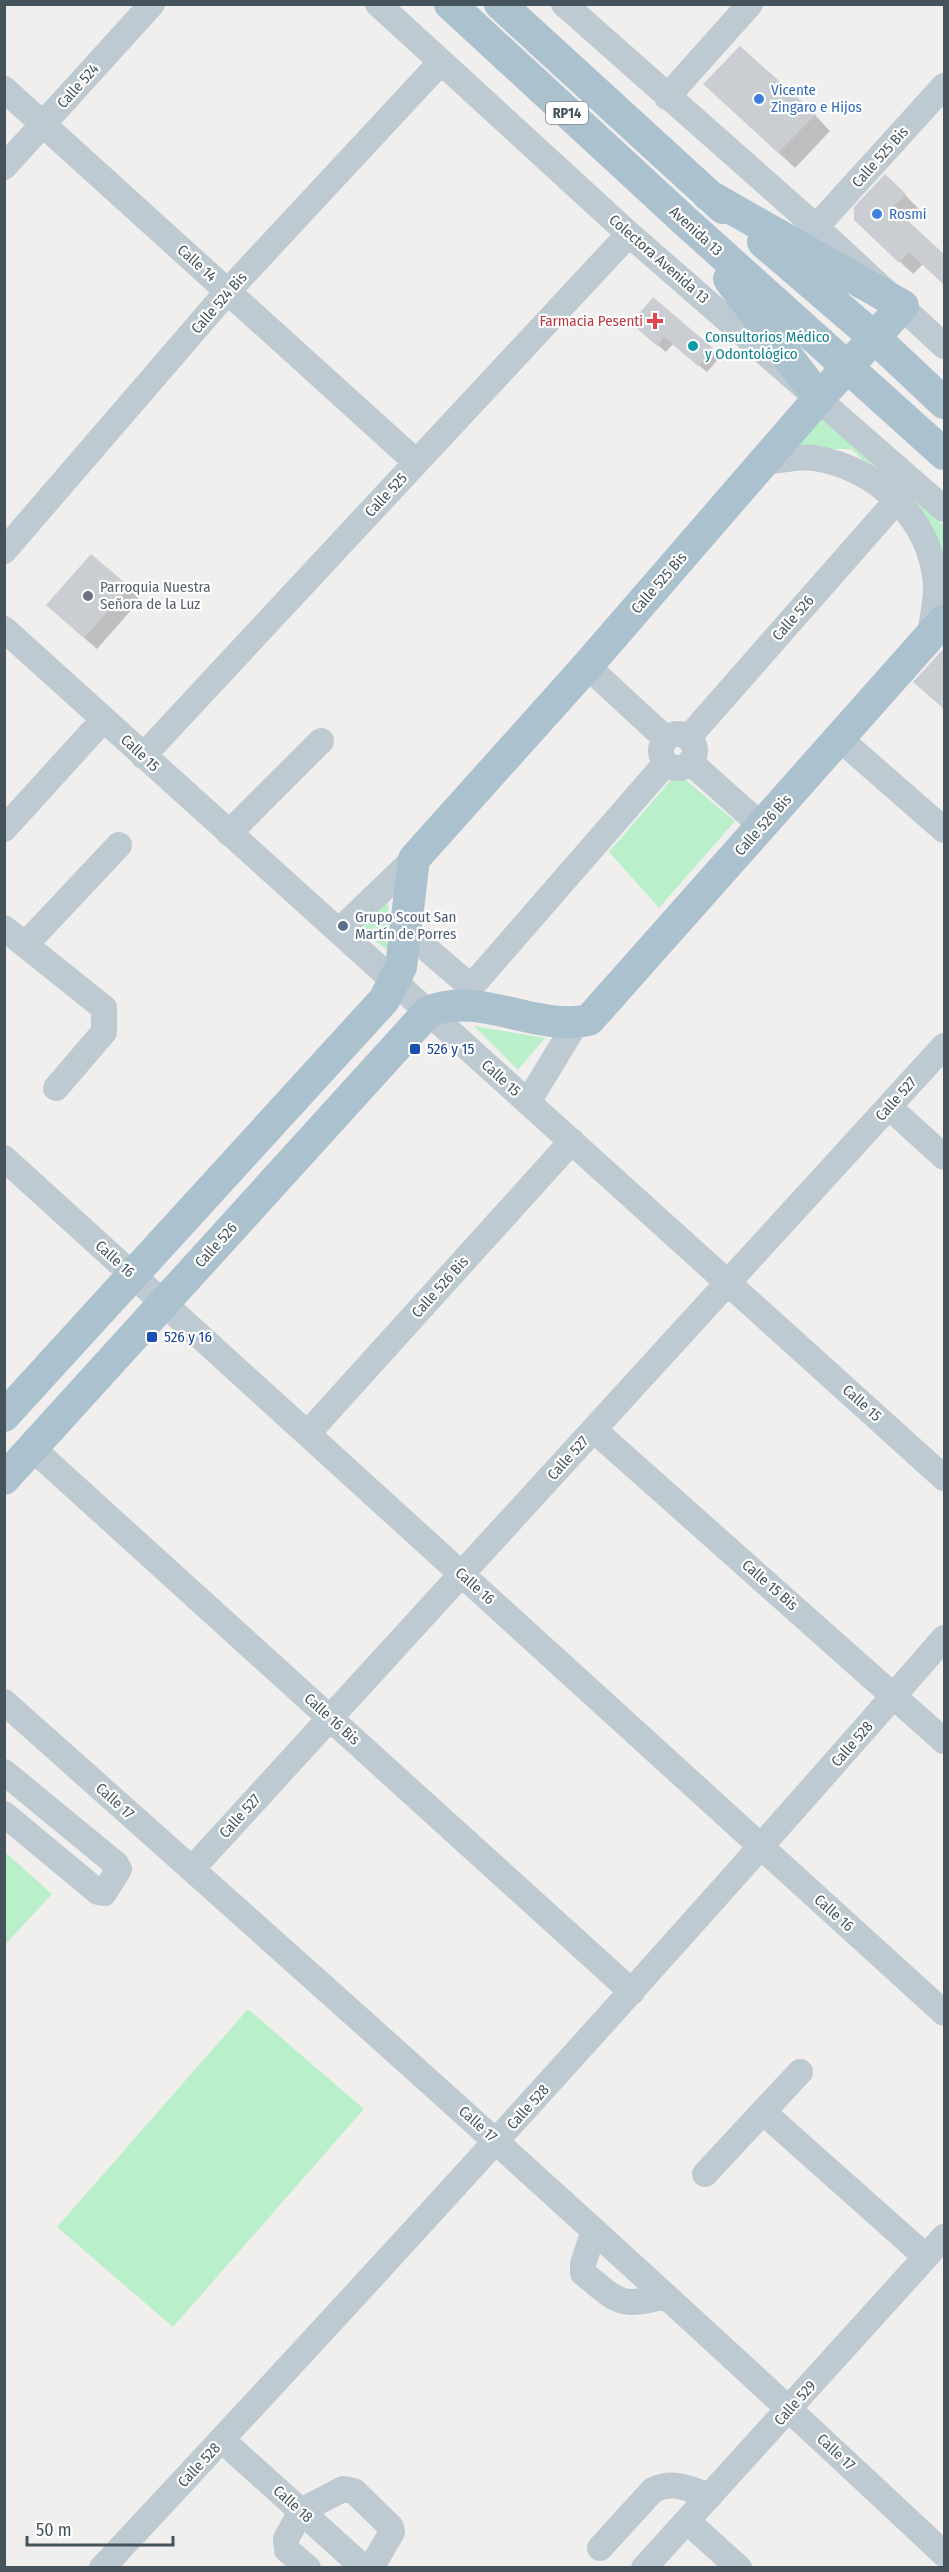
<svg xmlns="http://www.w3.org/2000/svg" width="949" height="2572" font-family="'Fira Sans Condensed',sans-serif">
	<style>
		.green { fill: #baf0c9 }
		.shadow { fill: #0003 }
		.building { fill: #caced3 }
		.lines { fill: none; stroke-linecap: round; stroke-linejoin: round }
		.minor { stroke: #becad1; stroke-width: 26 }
		.major { stroke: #acc1ce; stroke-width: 32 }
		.shop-dot { fill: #3f7fe0; stroke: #fff; stroke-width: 2 }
		.health-dot { fill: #e0444e; stroke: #fff; stroke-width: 2 }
		.culture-dot { fill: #0f9aa8; stroke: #fff; stroke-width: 2 }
		.worship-dot { fill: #6b7280; stroke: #fff; stroke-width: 2 }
		.service-dot { fill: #5c6f8a; stroke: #fff; stroke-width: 2 }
		.transit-dot { fill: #1a4fb4; stroke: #fff; stroke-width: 2 }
		.labels { text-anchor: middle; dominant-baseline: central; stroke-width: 4.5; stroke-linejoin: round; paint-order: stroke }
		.shield { fill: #fff; stroke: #7d878d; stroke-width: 1.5 }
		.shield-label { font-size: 14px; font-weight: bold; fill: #45545c }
		.street-label { font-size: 15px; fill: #45545c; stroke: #fff }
		.shop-label { font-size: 15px; fill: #366cbe; stroke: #fff; text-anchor: start }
		.health-label { font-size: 15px; fill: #be3a42; stroke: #fff; text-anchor: end }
		.culture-label { font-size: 15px; fill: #0d838f; stroke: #fff; text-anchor: start }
		.worship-label { font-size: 15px; fill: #5b616d; stroke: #fff; text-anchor: start }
		.service-label { font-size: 15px; fill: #4e5e75; stroke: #fff; text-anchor: start }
		.transit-label { font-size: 15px; fill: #164399; stroke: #fff; text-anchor: start }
	</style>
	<rect width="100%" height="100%" fill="#f1eeee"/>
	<path class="green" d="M820 417 944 526V566L905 499 851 449H791Z
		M677 773 735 821 659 908 609 852Z
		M388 899 390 952 357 928Z
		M474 1026 545 1038 518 1070Z
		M4 1851 52 1894 5 1945H4Z
		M248 2009 364 2109 173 2327 57 2227Z"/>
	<path class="shadow" d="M721 99 815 115 830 131 795 168Z
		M905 195 918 208 906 220 923 264 913 274 855 219Z
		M653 299 720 357 707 372 673 344 666 352 641 331Z
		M129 588 140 600 97 649 60 617Z"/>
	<path class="building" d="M740 46 816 114 778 153 703 84Z
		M885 174 906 194 893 207 945 255V286L909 252 899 263 854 220V207Z
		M653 297 713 348 698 366 664 337 657 346 631 323Z
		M91 554 130 587 84 638 46 605Z
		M945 647V710L913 682Z"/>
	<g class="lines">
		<path class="minor" d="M378 4 629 234 944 509
			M564 4 816 227 944 346
			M4 89 416 462
			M667 97 750 4
			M4 167 152 4
			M816 227 944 86
			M763 462C779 461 798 456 814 458 877 468 931 519 936 584 937 600 932 619 930 635
			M4 551 228 291 441 62
			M4 629 944 1478
			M587 666 666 739
			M661 751a17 17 0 1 1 34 0a17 17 0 1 1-34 0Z
			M688 738 898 499
			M840 739 944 830
			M143 756 629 234
			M690 762 762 826
			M4 829 104 719
			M229 833 321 741
			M4 928 104 1008V1032L56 1088
			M339 931 414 859
			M406 931 471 987
			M25 945 119 845
			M471 1005V987L666 763
			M528 1102 576 1023
			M889 1107 944 1157
			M4 1158 944 2013
			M594 1430 944 1741
			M308 1433 572 1141
			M32 1448 632 1992
			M4 1702C320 1983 636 2264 944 2554
			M4 1772 116 1864 119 1869 104 1893 98 1892 4 1814
			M192 1869 944 1046
			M763 2112 926 2257
			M705 2174 800 2072
			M594 2230 583 2264V2273C620 2303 619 2308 666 2296
			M222 2440 364 2568
			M687 2521 739 2568
			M600 2548 653 2490C674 2480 689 2489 710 2496
			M102 2568C388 2262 670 1953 944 1638
			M308 2568 287 2550 286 2539 301 2511 343 2489 354 2491 391 2527 392 2532 371 2568
			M644 2568 944 2237"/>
		<path class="major" d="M450 4 685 221 944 454
			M500 4 723 208
			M763 242 875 338 944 403
			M729 279 819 398
			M4 1416 384 1000 401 967 414 859 587 666 819 398 903 306 708 195
			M4 1479 428 1012C480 990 535 1032 589 1020L944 620"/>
	</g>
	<g class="shop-dot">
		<circle cx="759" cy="99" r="6"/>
		<circle cx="877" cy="214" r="6"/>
	</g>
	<path class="health-dot" d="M652 312h6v6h6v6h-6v6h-6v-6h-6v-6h6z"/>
	<circle class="culture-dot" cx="693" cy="346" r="6"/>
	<circle class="worship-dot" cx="88" cy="596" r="6"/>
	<circle class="service-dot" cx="343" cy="926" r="6"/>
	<g class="transit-dot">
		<rect x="409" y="1043" width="12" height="12" rx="3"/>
		<rect x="146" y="1331" width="12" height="12" rx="3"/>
	</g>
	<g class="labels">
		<rect class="shield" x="546" y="102" width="42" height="22" rx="4.5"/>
		<g class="shield-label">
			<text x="567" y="113">RP14</text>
		</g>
		<g class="street-label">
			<text transform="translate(78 86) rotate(-48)">Calle 524</text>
			<text transform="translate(880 157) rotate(-48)">Calle 525 Bis</text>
			<text transform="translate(696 231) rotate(42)">Avenida 13</text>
			<text transform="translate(659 259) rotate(41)">Colectora Avenida 13</text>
			<text transform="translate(197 263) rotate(42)">Calle 14</text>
			<text transform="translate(219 303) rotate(-49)">Calle 524 Bis</text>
			<text transform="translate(386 495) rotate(-47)">Calle 525</text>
			<text transform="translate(659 583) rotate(-49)">Calle 525 Bis</text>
			<text transform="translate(793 618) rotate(-49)">Calle 526</text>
			<text transform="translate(140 753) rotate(43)">Calle 15</text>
			<text transform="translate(763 825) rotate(-48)">Calle 526 Bis</text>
			<text transform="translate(501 1078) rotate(42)">Calle 15</text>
			<text transform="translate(896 1099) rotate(-48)">Calle 527</text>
			<text transform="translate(216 1245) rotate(-48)">Calle 526</text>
			<text transform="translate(115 1259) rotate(42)">Calle 16</text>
			<text transform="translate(440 1287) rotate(-48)">Calle 526 Bis</text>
			<text transform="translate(862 1403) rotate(42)">Calle 15</text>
			<text transform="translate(568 1458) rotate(-48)">Calle 527</text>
			<text transform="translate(770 1585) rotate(41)">Calle 15 Bis</text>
			<text transform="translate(475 1586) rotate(42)">Calle 16</text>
			<text transform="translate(332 1719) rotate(42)">Calle 16 Bis</text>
			<text transform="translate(852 1744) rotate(-49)">Calle 528</text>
			<text transform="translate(115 1801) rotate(42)">Calle 17</text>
			<text transform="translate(240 1816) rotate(-48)">Calle 527</text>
			<text transform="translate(834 1913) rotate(42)">Calle 16</text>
			<text transform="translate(528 2107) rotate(-48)">Calle 528</text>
			<text transform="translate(478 2124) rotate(42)">Calle 17</text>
			<text transform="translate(795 2403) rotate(-48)">Calle 529</text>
			<text transform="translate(836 2452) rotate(43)">Calle 17</text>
			<text transform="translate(199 2465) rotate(-47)">Calle 528</text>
			<text transform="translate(293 2504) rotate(42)">Calle 18</text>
		</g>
		<g class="shop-label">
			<text x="771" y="90">Vicente<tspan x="771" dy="17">Zingaro e Hijos</tspan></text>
			<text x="889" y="214">Rosmi</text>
		</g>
		<g class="health-label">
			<text x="643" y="321">Farmacia Pesenti</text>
		</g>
		<g class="culture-label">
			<text x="705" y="337">Consultorios Médico<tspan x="705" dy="17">y Odontológico</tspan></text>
		</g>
		<g class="worship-label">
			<text x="100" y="587">Parroquia Nuestra<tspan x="100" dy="17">Señora de la Luz</tspan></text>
		</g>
		<g class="service-label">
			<text x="355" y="917">Grupo Scout San<tspan x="355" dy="17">Martín de Porres</tspan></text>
		</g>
		<g class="transit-label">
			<text x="427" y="1049">526 y 15</text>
			<text x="164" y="1337">526 y 16</text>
		</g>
	</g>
	<rect width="949" height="2572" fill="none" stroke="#45545c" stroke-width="12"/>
	<path d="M27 2536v9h146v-9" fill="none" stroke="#45545c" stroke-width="3"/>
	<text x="36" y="2536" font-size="18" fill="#45545c" stroke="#ffffff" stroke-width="4.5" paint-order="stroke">50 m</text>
</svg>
